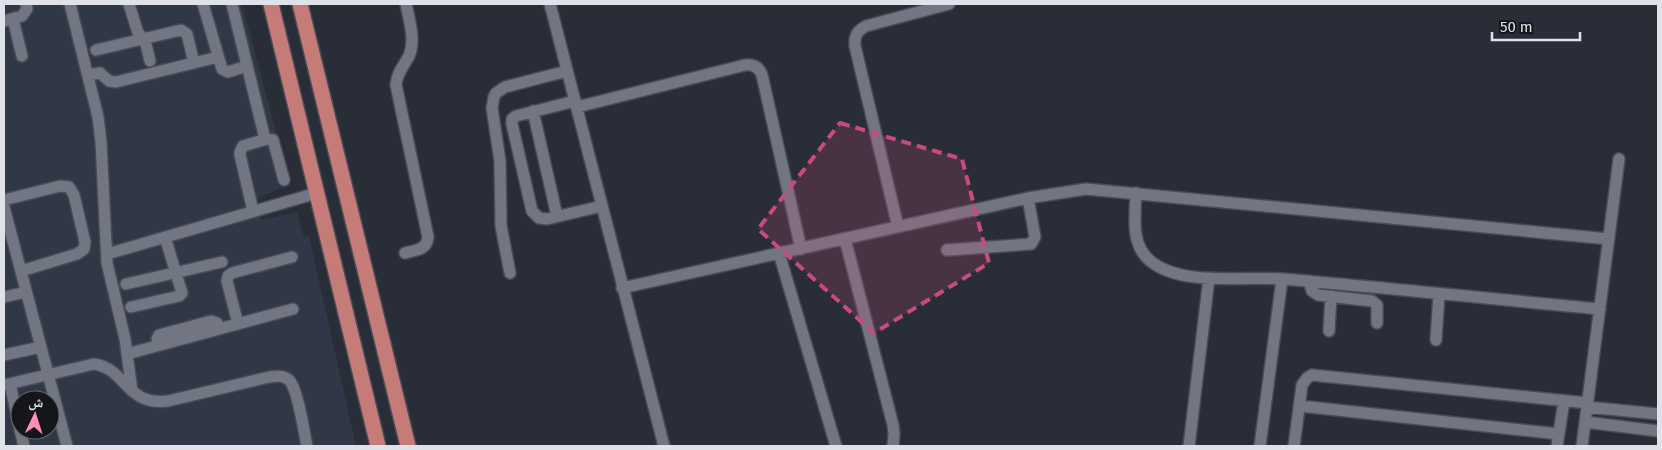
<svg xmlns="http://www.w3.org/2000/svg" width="1662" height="450" font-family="'Fira Sans','Noto Naskh Arabic',sans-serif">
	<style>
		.built { fill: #303747; fill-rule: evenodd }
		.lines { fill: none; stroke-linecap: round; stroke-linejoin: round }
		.minor-casing { stroke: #484b54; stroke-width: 14 }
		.major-casing { stroke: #484b54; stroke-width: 18 }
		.minor { stroke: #717682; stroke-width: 11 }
		.major { stroke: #c57b77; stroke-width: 15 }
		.marked { fill: #ca4a7e; fill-opacity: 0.2; stroke: #ca4a7e; stroke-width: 4; stroke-dasharray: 10 6; stroke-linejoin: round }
	</style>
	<rect width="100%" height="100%" fill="#292d38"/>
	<path class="built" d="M4 4H242L290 184 256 199 261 220 297 212 304 237 309 236 356 446H4ZM20 400H50V430H20Z"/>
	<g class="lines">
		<defs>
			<path id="minor" d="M70 4 98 117 101 142 107 263 125 339 132 391
				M129 4 138 33 145 40 150 61
				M203 4 222 69 228 72 247 66
				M232 4 265 139
				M550 4 664 446
				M13 19 22 56
				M4 21 22 16 27 9 26 4
				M96 50 181 30 187 34 194 63
				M88 75 100 73 109 81 116 82 218 57
				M575 101 516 116 512 119V124L532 211 539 218 547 219 602 206
				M577 107 745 65C753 64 759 67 762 75L801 249
				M533 111 557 216
				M1136 193C1135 218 1130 247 1153 263 1184 286 1245 276 1283 279 1389 288 1494 299 1600 309
				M4 200 60 186 69 187 74 195 85 242 84 249 77 254 21 271
				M4 207 67 446
				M253 211 240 155V152L243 146 267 139 273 140 284 180
				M898 227 855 46C854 36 857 31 866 26L949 4
				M845 239 893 425 894 434 893 446
				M947 250 1031 244 1035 237 1028 198
				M405 253C416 250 427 250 428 237L396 85C397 72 404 66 409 56 416 40 409 20 406 4
				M779 253 836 446
				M107 254 317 193
				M510 273 501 226 500 161 492 108 494 97 496 93 505 87 567 71
				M1309 281 1312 291 1318 295 1372 301 1377 305V323
				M126 284 222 262
				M622 288 1028 198 1086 189 1609 239
				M4 297 26 292
				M131 307 179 296 182 293 165 237
				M238 324 227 281 228 276 232 273 292 257
				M1329 331 1331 296
				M1436 340 1439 294
				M158 345 157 339 159 335 211 321 217 323 219 329
				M127 354 293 309
				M4 355 41 347
				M10 384 20 429
				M4 385 94 364C127 369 125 406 168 401L269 377C276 376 283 375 289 380 298 389 304 432 307 446
				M1300 406 1559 434
				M1587 407 1658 414
				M1585 422 1658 431
				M20 430 24 446
				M1189 446 1209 278
				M1260 446 1282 279
				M1294 446 1302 385 1307 378 1312 375 1587 403
				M1557 446 1564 401
				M1582 446 1619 159"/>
			<path id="major" d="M271 4 378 446
				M300 4 408 446"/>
		</defs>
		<use href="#minor" class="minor-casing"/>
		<use href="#major" class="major-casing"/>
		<use href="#minor" class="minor"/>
		<use href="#major" class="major"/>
	</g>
	<path class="marked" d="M840 123 962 159 989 263 874 333 758 229Z"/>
	<rect width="1662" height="450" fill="none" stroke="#e0e2e9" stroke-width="10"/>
	<g transform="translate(35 415) rotate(4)"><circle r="24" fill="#14161a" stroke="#66686d"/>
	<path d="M0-4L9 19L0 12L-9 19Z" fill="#ff8eba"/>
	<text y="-8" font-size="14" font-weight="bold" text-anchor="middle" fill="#e0e2e9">ش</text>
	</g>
	<path d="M1492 32v8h88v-8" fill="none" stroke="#e0e2e9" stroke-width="2.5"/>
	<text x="1500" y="32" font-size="15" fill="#e0e2e9" stroke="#14161a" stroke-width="4" paint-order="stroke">50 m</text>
</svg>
